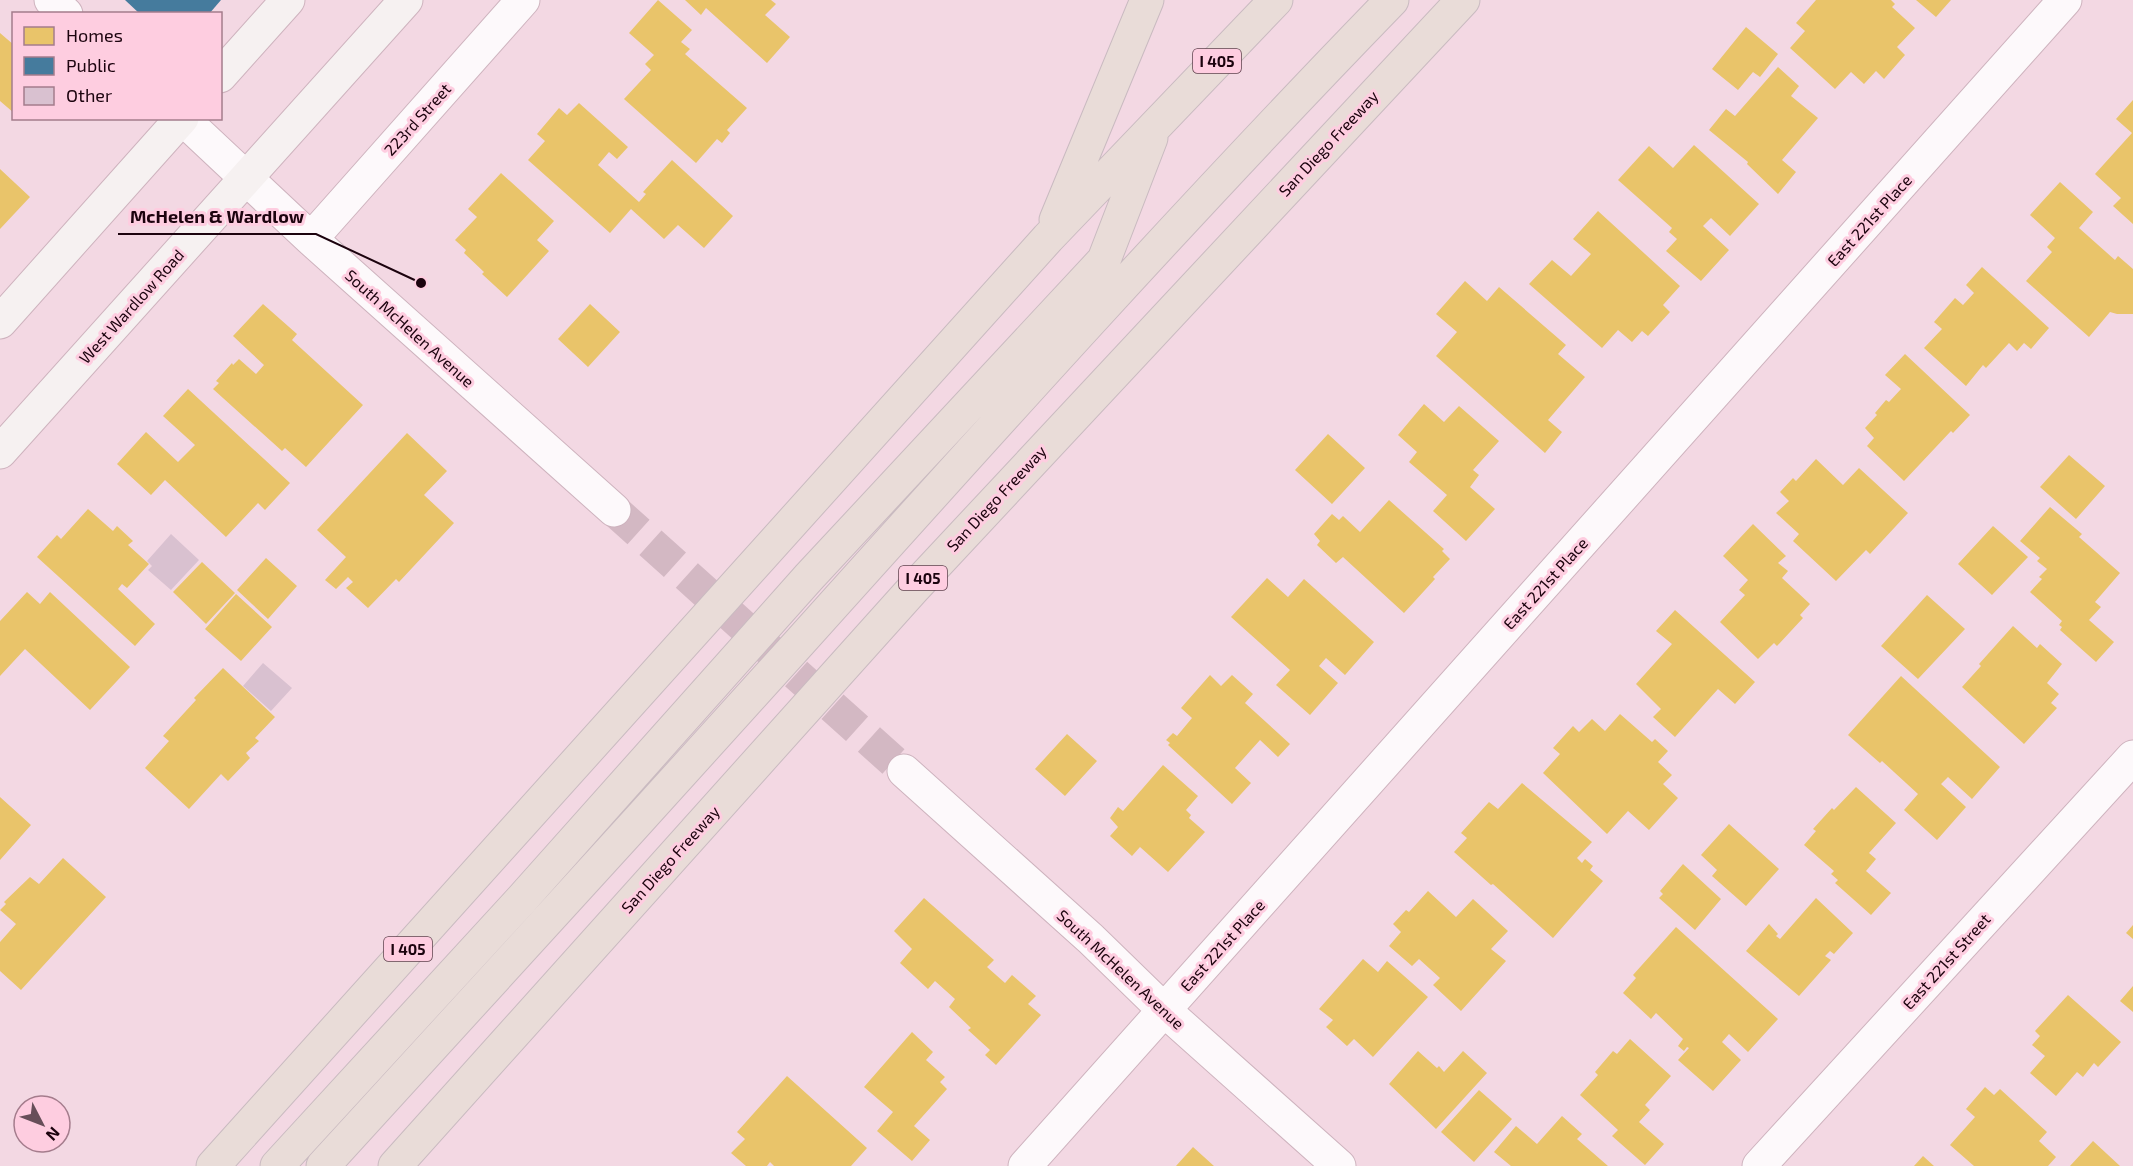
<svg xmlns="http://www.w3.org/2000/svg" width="2133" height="1166" font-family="'Exo 2',sans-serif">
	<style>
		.homes { fill: #e9c46a }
		.public { fill: #457b9d }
		.building { fill: #d9c1d0 }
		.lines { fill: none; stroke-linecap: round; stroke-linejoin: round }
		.street-tunnel { stroke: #d3b8c3; stroke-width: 33; stroke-dasharray: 33 16; stroke-linecap: butt }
		.street-casing { stroke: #ceb3be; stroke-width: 35 }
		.secondary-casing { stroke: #ceb3be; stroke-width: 35 }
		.highway-casing { stroke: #c9bac0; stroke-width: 35 }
		.street { stroke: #fdf9fb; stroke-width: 33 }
		.secondary { stroke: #f6f1f1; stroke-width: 33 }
		.highway { stroke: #e9dcd8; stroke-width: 33 }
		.labels { text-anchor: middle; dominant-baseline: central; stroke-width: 6; stroke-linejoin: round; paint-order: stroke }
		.shield { fill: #fecde0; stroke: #60404d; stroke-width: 1.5 }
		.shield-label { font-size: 15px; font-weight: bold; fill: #1c030e }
		.street-label { font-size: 16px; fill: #1c030e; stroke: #fecde0 }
		.leader { fill: none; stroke: #1c030e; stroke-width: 2 }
		.callout-dot { fill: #1c030e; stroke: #fecde0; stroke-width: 2 }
		.callout-label { font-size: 18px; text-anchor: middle; font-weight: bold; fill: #1c030e; stroke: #fecde0; stroke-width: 6; stroke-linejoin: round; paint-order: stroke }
	</style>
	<rect width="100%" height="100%" fill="#f3d8e3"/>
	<path class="homes" d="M658 0 692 30 681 42 690 49 685 54 747 108 727 130 730 133 722 143 717 139 696 163 624 99 651 70 645 64 654 55 629 33Z
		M685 0H771L776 4 765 15 790 37 767 63 706 8 701 15Z
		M1816 0H1891L1895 4 1892 7 1915 28 1897 47 1905 55 1884 79 1876 71 1864 84 1851 72 1835 89 1790 48 1805 31 1796 23Z
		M1916 0H1951L1936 17Z
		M1746 27 1778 54 1760 77 1753 72 1738 90 1712 69Z
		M0 33 14 45V113L0 101Z
		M1778 67 1799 86 1791 96 1818 118 1782 160 1796 172 1778 194 1747 164 1748 162 1709 130 1726 109 1735 116Z
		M2133 100V224L2113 206 2121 198 2095 174 2132 133 2116 119Z
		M579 103 628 147 617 159 609 152 598 165 639 202 646 194 643 192 672 160 733 216 704 248 678 225 664 239 631 209 610 233 528 160 545 141 537 134 559 108 567 115Z
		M1694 145 1759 204 1730 236 1711 218 1703 226 1729 250 1701 281 1666 251 1677 239 1669 232 1672 228 1618 180 1649 146 1673 168Z
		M0 169 30 197 0 229Z
		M501 173 554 221 537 240 549 251 507 297 482 274 484 272 464 253 466 250 455 240 477 217 468 209Z
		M2060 182 2093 212 2079 228 2115 260 2118 256 2133 269V314H2117L2110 312 2089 337 2026 281 2052 252 2047 247 2055 238 2030 215Z
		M1598 211 1680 286 1663 305 1670 312 1648 336 1642 331 1632 342 1618 330 1602 348 1529 284 1552 260 1571 276 1591 254 1573 239Z
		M1982 267 2049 328 2031 349 2024 343 2017 351 2009 343 1986 368 1983 365 1966 386 1924 348 1942 329 1934 322 1955 298 1963 305 1974 293 1966 285Z
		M1465 281 1487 301 1499 287 1566 345 1558 354 1585 377 1548 420 1562 432 1545 453 1436 356 1457 332 1436 314Z
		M263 304 297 334 292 340 363 405 306 467 285 448 282 451 213 389 219 383 216 381 232 363 233 365 239 359 256 374 264 365 233 336Z
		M590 304 620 332 588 367 558 339Z
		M1905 354 1970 415 1953 433 1951 431 1904 481 1867 446 1874 438 1865 428 1877 415 1875 413 1886 400 1889 402 1901 389 1885 375Z
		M188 389 290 483 265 510 258 503 226 537 165 480 151 495 117 464 146 432 178 462 195 445 163 416Z
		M1424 404 1444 422 1459 406 1499 441 1473 470 1479 475 1470 487 1495 509 1466 541 1433 511 1447 495 1409 462 1417 452 1398 435Z
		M407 433 447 471 424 495 454 523 399 582 396 579 368 608 346 588 353 582 348 577 336 589 325 580 346 557 317 530Z
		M1328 434 1365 468 1332 504 1295 470Z
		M2069 455 2105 486 2076 519 2040 487Z
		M1816 459 1843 485 1859 468 1908 513 1870 554 1866 550 1836 581 1793 541 1799 534 1776 513 1789 501 1780 492 1793 478 1796 481Z
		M1389 500 1444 549 1442 551 1450 559 1433 577 1435 579 1404 613 1343 557 1336 563 1317 545 1320 541 1314 534 1332 514 1339 520 1343 516 1360 532Z
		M2050 507 2082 534 2079 537 2120 573 2095 602 2101 607 2089 620 2114 642 2096 662 2060 630 2062 627 2059 625 2062 621 2030 592 2042 579 2039 577 2047 569 2037 561 2040 558 2020 541Z
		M88 509 113 531 117 526 133 541 128 545 149 564 127 588 122 584 118 589 155 624 135 646 37 557 57 535 61 539Z
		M1753 524 1786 556 1778 563 1788 571 1782 578 1810 604 1800 615 1803 618 1777 646 1774 643 1758 659 1720 622 1745 595 1739 590 1748 580 1723 556Z
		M1993 526 2028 557 1992 595 1958 564Z
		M266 558 297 586 268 619 237 590Z
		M202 562 235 593 206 624 173 592Z
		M1267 578 1288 597 1304 579 1374 642 1345 675 1326 658 1319 666 1338 683 1310 715 1276 685 1290 670 1231 617Z
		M27 592 40 604 50 592 130 667 90 710 25 649 0 676V621Z
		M236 594 272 627 241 661 205 629Z
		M1927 595 1965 629 1918 679 1881 646Z
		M1675 610 1755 682 1735 704 1718 689 1675 737 1653 717 1661 709 1636 684 1672 644 1656 631Z
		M2013 626 2037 648 2040 644 2062 664 2047 683 2059 694 2051 703 2057 708 2024 744 1962 687 1981 666 1979 664Z
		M223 668 275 717 255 738 259 741 246 753 250 758 228 781 221 774 189 809 145 768 169 741 163 736 196 700 194 698Z
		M1210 675 1221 686 1232 675 1253 694 1245 703 1290 744 1278 757 1260 740 1235 768 1251 783 1232 804 1168 745 1170 743 1166 740 1173 733 1177 736 1192 718 1181 708Z
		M1901 676 2000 767 1972 799 1948 777 1941 784 1966 807 1937 840 1904 810 1918 794 1882 761 1880 763 1848 735Z
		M1620 714 1652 742 1655 739 1668 751 1658 762 1672 775 1663 784 1678 798 1649 830 1628 811 1607 834 1543 773 1560 754 1553 748 1573 726 1579 732 1592 719 1605 731Z
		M1067 734 1097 761 1065 796 1035 769Z
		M1163 765 1198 796 1186 810 1191 815 1189 818 1205 832 1168 872 1140 847 1132 856 1110 836 1118 827 1110 818 1118 807 1123 811Z
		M1522 783 1592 842 1577 858 1582 863 1585 859 1593 866 1590 870 1603 881 1553 938 1493 884 1491 885 1454 852 1467 838 1461 833 1489 802 1498 809Z
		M1856 787 1896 823 1869 853 1876 859 1866 871 1891 893 1871 915 1835 883 1838 880 1831 874 1834 871 1804 845 1816 831 1813 829 1832 808 1834 810Z
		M0 797 31 825 0 860Z
		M1729 824 1779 869 1746 906 1712 876 1717 870 1701 855Z
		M63 858 106 897 21 990 0 971V942L16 924 0 910 6 904 4 902 30 877 39 884Z
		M1683 864 1721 899 1695 930 1659 898 1663 894 1660 891Z
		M1428 891 1456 917 1473 899 1508 931 1491 949 1506 961 1461 1011 1433 985 1440 978 1419 959 1412 966 1389 946 1401 932 1393 924 1406 910 1409 912Z
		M924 898 994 960 987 967 1005 983 1012 975 1036 996 1028 1004 1041 1015 996 1065 985 1055 990 1050 968 1030 971 1028 949 1007 955 999 935 981 928 989 900 963 912 949 894 931Z
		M1816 898 1853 933 1834 954 1830 951 1825 956 1831 960 1799 996 1746 951 1769 924 1778 934 1776 936 1780 939Z
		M2133 925V939L2126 933Z
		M1676 927 1778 1019 1748 1052 1729 1034 1722 1042 1741 1060 1713 1091 1678 1060 1689 1048 1687 1047 1684 1051 1678 1046 1683 1039 1656 1013 1651 1019 1623 993 1636 978 1633 975Z
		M1363 959 1378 972 1387 961 1428 997 1373 1057 1354 1039 1347 1046 1326 1027 1333 1020 1319 1009Z
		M2133 986V1012L2120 1001Z
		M2068 995 2121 1042 2098 1067 2094 1063 2083 1077 2077 1072 2056 1096 2030 1073 2045 1056 2032 1045 2040 1036 2035 1031Z
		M912 1032 933 1052 926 1060 945 1077 940 1082 947 1089 914 1126 930 1140 912 1161 877 1131 893 1112 864 1087Z
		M1630 1039 1671 1076 1645 1105 1650 1110 1639 1122 1664 1144 1645 1165 1612 1136 1618 1130 1580 1095 1598 1075 1595 1072 1613 1051 1617 1054Z
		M1418 1051 1437 1068 1439 1066 1444 1072 1463 1051 1487 1073 1436 1129 1389 1084Z
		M787 1076 867 1148 851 1166H774L770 1162 767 1166H746L731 1153 745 1139 737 1132Z
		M1985 1087 1994 1095 2000 1089 2047 1132 2039 1141 2056 1157 2048 1166H1974L1950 1145 1975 1117 1966 1109Z
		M1479 1090 1512 1119 1474 1162 1441 1132Z
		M1562 1116 1582 1134 1577 1139 1608 1166H1511L1494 1152 1516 1126 1537 1144Z
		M2093 1141 2120 1166H2070Z
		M1193 1147 1214 1166H1176Z
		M1923 1156 1934 1166H1914Z"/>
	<path class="public" d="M125 0H221L209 14H140Z"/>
	<path class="building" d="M171 534 199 560 171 590 148 570 152 566 147 561Z
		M263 663 292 688 271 711 243 686Z"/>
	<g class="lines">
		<path class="street-tunnel" d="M614 510 904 771"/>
		<defs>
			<path id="street" d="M51 0 66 14
				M182 118 311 239 614 510
				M311 239 523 0
				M904 771 1091 939 1164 1010 1339 1166
				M1025 1166 2065 0
				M1759 1166 2133 757"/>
			<path id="secondary" d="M220 76 288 0
				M0 322 182 118
				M0 452 406 0"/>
			<path id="highway" d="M1056 220 1147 0
				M213 1166 1048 238 1276 0
				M277 1166 522 899 809 577 1104 260 1151 138
				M323 1166C483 992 641 818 799 643 994 426 1189 209 1392 0
				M395 1166 913 589 1463 0"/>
		</defs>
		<use href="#street" class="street-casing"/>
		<use href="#secondary" class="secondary-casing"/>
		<use href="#highway" class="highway-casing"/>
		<use href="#street" class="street"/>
		<use href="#secondary" class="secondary"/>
		<use href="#highway" class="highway"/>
	</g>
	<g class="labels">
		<g class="shield">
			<rect x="1193" y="49" width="48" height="24" rx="4.5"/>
			<rect x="899" y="566" width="48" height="24" rx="4.5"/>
			<rect x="384" y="937" width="48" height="24" rx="4.5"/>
		</g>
		<g class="shield-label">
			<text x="1217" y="61">I 405</text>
			<text x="923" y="578">I 405</text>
			<text x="408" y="949">I 405</text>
		</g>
		<g class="street-label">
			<text transform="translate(417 119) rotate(-48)">223rd Street</text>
			<text transform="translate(1328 143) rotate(-47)">San Diego Freeway</text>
			<text transform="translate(1869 220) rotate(-48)">East 221st Place</text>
			<text transform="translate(131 306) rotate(-48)">West Wardlow Road</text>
			<text transform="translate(410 328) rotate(42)">South McHelen Avenue</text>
			<text transform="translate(996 498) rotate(-47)">San Diego Freeway</text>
			<text transform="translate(1545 583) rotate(-48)">East 221st Place</text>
			<text transform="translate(670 859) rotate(-48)">San Diego Freeway</text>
			<text transform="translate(1222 945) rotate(-48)">East 221st Place</text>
			<text transform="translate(1946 961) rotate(-48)">East 221st Street</text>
			<text transform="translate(1121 969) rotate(43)">South McHelen Avenue</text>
		</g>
	</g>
	<path class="leader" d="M421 283L316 234H118"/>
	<circle class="callout-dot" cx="421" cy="283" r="6"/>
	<g class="callout-label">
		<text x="217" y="223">McHelen &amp; Wardlow</text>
	</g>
	<rect x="12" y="12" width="210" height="108" fill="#fecde0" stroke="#a47c8c" stroke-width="1.5"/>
	<rect x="24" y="27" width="30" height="18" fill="#e9c46a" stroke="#a47c8c" stroke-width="1.5"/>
	<text x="66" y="42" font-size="18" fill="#1c030e">Homes</text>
	<rect x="24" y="57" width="30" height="18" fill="#457b9d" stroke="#a47c8c" stroke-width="1.5"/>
	<text x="66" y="72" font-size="18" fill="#1c030e">Public</text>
	<rect x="24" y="87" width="30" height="18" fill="#d9c1d0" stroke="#a47c8c" stroke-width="1.5"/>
	<text x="66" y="102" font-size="18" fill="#1c030e">Other</text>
	<g transform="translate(42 1124) rotate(132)"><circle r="28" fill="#fecde0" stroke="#a47c8c" stroke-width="1.5"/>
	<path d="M0-4.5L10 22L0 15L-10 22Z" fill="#674e59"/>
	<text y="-9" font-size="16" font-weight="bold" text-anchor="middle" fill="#1c030e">N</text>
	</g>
</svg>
